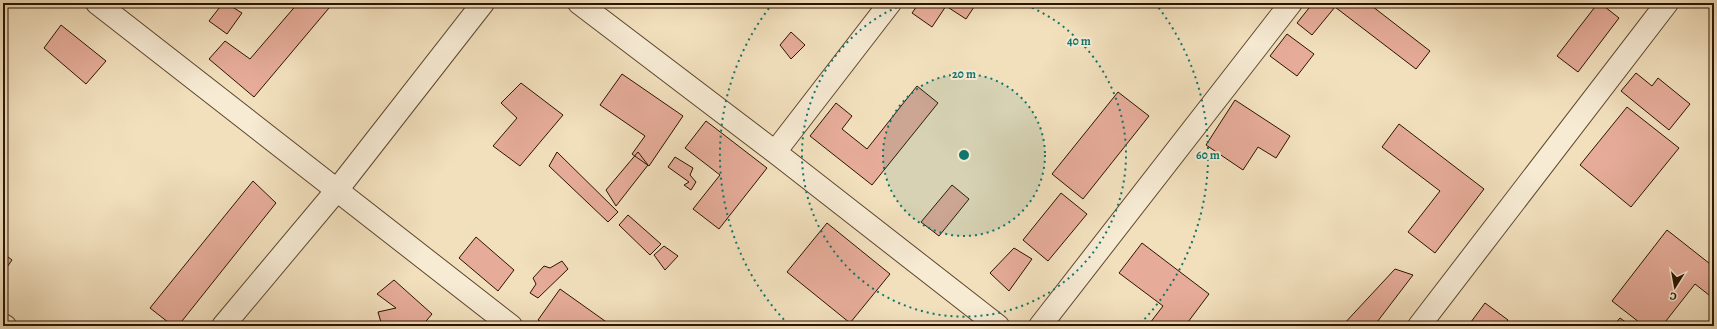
<svg xmlns="http://www.w3.org/2000/svg" width="1717" height="329" font-family="Alegreya,serif">
	<style>
		.building { fill: #e6ac99; stroke: #2c1400 }
		.lines { fill: none; stroke-linecap: round; stroke-linejoin: round }
		.street-casing { stroke: #5e472f; stroke-width: 24 }
		.street { stroke: #f7ebd4; stroke-width: 22 }
		.ring { fill: none; stroke: #0f766e; stroke-width: 2; stroke-dasharray: 2 4 }
		.centre { fill: #0f766e; stroke: #f7ebd4; stroke-width: 2 }
		.ring-label { font-size: 12px; text-anchor: middle; font-weight: bold; fill: #0f766e; stroke: #f7ebd4; stroke-width: 4; stroke-linejoin: round; paint-order: stroke }
	</style>
	<rect width="100%" height="100%" fill="#f2e0bd"/>
	<filter id="stains"><feTurbulence type="fractalNoise" baseFrequency=".005" numOctaves="4"/><feColorMatrix values="0 0 0 0 .2 0 0 0 0 .09 0 0 0 0 .02 0 0 0 .5 -.17"/></filter>
	<radialGradient id="worn" r=".72"><stop offset=".6" stop-color="#630" stop-opacity="0"/><stop offset="1" stop-color="#630" stop-opacity=".3"/></radialGradient>
	<path class="building" d="M223 3H226L242 13 227 34 209 21Z
		M298 3H323L329 8 254 97 209 59 225 41 250 59Z
		M919 3H974L976 4 966 19 946 6 932 27 912 13Z
		M1313 3H1368L1430 51 1416 69 1335 7 1312 35 1297 23Z
		M1598 3H1600L1619 18 1578 72 1557 56Z
		M61 25 106 61 86 84 44 48Z
		M791 32 805 45 791 59 780 45Z
		M1287 34 1314 54 1297 76 1270 56Z
		M1636 73 1652 86 1658 78 1690 104 1669 130 1621 91Z
		M622 74 683 116 649 166 632 154 645 136 600 105Z
		M521 83 563 115 520 166 493 146 517 118 501 103Z
		M917 86 938 103 872 185 810 136 836 103 852 116 842 129 867 149Z
		M1118 92 1149 116 1083 199 1052 174Z
		M1235 100 1290 136 1276 158 1258 147 1243 170 1206 145Z
		M1627 107 1679 148 1631 207 1580 165Z
		M706 121 767 168 719 229 693 209 720 175 685 148Z
		M1399 124 1484 189 1435 253 1408 232 1440 191 1382 147Z
		M557 152 618 212 608 222 549 166Z
		M638 152 648 165 616 206 606 190Z
		M675 157 693 168 690 175 696 182 691 190 684 185 689 182 668 167Z
		M253 181 276 203 178 326H173L150 308Z
		M952 185 969 199 939 236 921 222Z
		M1061 193 1087 214 1048 261 1023 240Z
		M628 215 661 244 650 255 619 225Z
		M827 223 890 274 850 323 787 272Z
		M1667 230 1714 267V299L1695 284 1662 326H1644L1612 301Z
		M476 237 514 270 498 291 459 258Z
		M1142 243 1209 294 1185 326H1154L1150 323 1163 306 1119 273Z
		M664 246 678 256 665 270 654 255Z
		M1014 248 1032 259 1009 291 990 273Z
		M3 253 12 260 3 273Z
		M562 261 568 269 538 298 530 293 536 284 533 278 544 266 550 268Z
		M1395 269 1413 275 1374 326H1342Z
		M394 280 432 314 422 326H382L378 312 396 308 377 294Z
		M560 289 612 326H547L538 320Z
		M1485 303 1508 320 1504 326H1468Z
		M1620 318 1631 326H1613Z"/>
	<g class="lines">
		<defs>
			<path id="street" d="M97 3 511 326
				M579 3 775 152 998 326
				M775 152 890 3
				M3 325 5 326
				M223 326 337 190 483 3
				M1040 326 1291 3
				M1419 326 1667 3"/>
		</defs>
		<use href="#street" class="street-casing"/>
		<use href="#street" class="street"/>
	</g>
	<circle cx="964" cy="155" r="81" fill="#0f766e" fill-opacity=".12"/>
	<g class="ring">
		<circle cx="964" cy="155" r="81"/>
		<path d="M1021 3A162 162 0 1 1 907 3"/>
		<path d="M788 324A244 244 0 0 1 773 3M1155 3A244 244 0 0 1 1140 324"/>
	</g>
	<circle cx="964" cy="155" r="6" class="centre"/>
	<g class="ring-label">
		<text x="1079" y="45">40 m</text>
		<text x="964" y="78">20 m</text>
		<text x="1208" y="159">60 m</text>
	</g>
	<rect width="1717" height="329" fill="none" stroke="#f2e0bd" stroke-width="16"/>
	<rect x="4" y="4" width="1709" height="321" fill="none" stroke="#2c1400" stroke-width="2"/>
	<rect x="8" y="8" width="1701" height="313" fill="none" stroke="#2c1400"/>
	<g transform="translate(1675 287) rotate(191)" stroke="#f7ebd4" stroke-width="3" paint-order="stroke">
	<path d="M0-3L7 15L0 10L-7 15Z" fill="#2c1400"/>
	<text y="-6" font-size="11" font-weight="bold" text-anchor="middle" fill="#2c1400">С</text>
	</g>
	<rect width="100%" height="100%" filter="url(#stains)"/>
	<rect width="100%" height="100%" fill="url(#worn)"/>
</svg>
